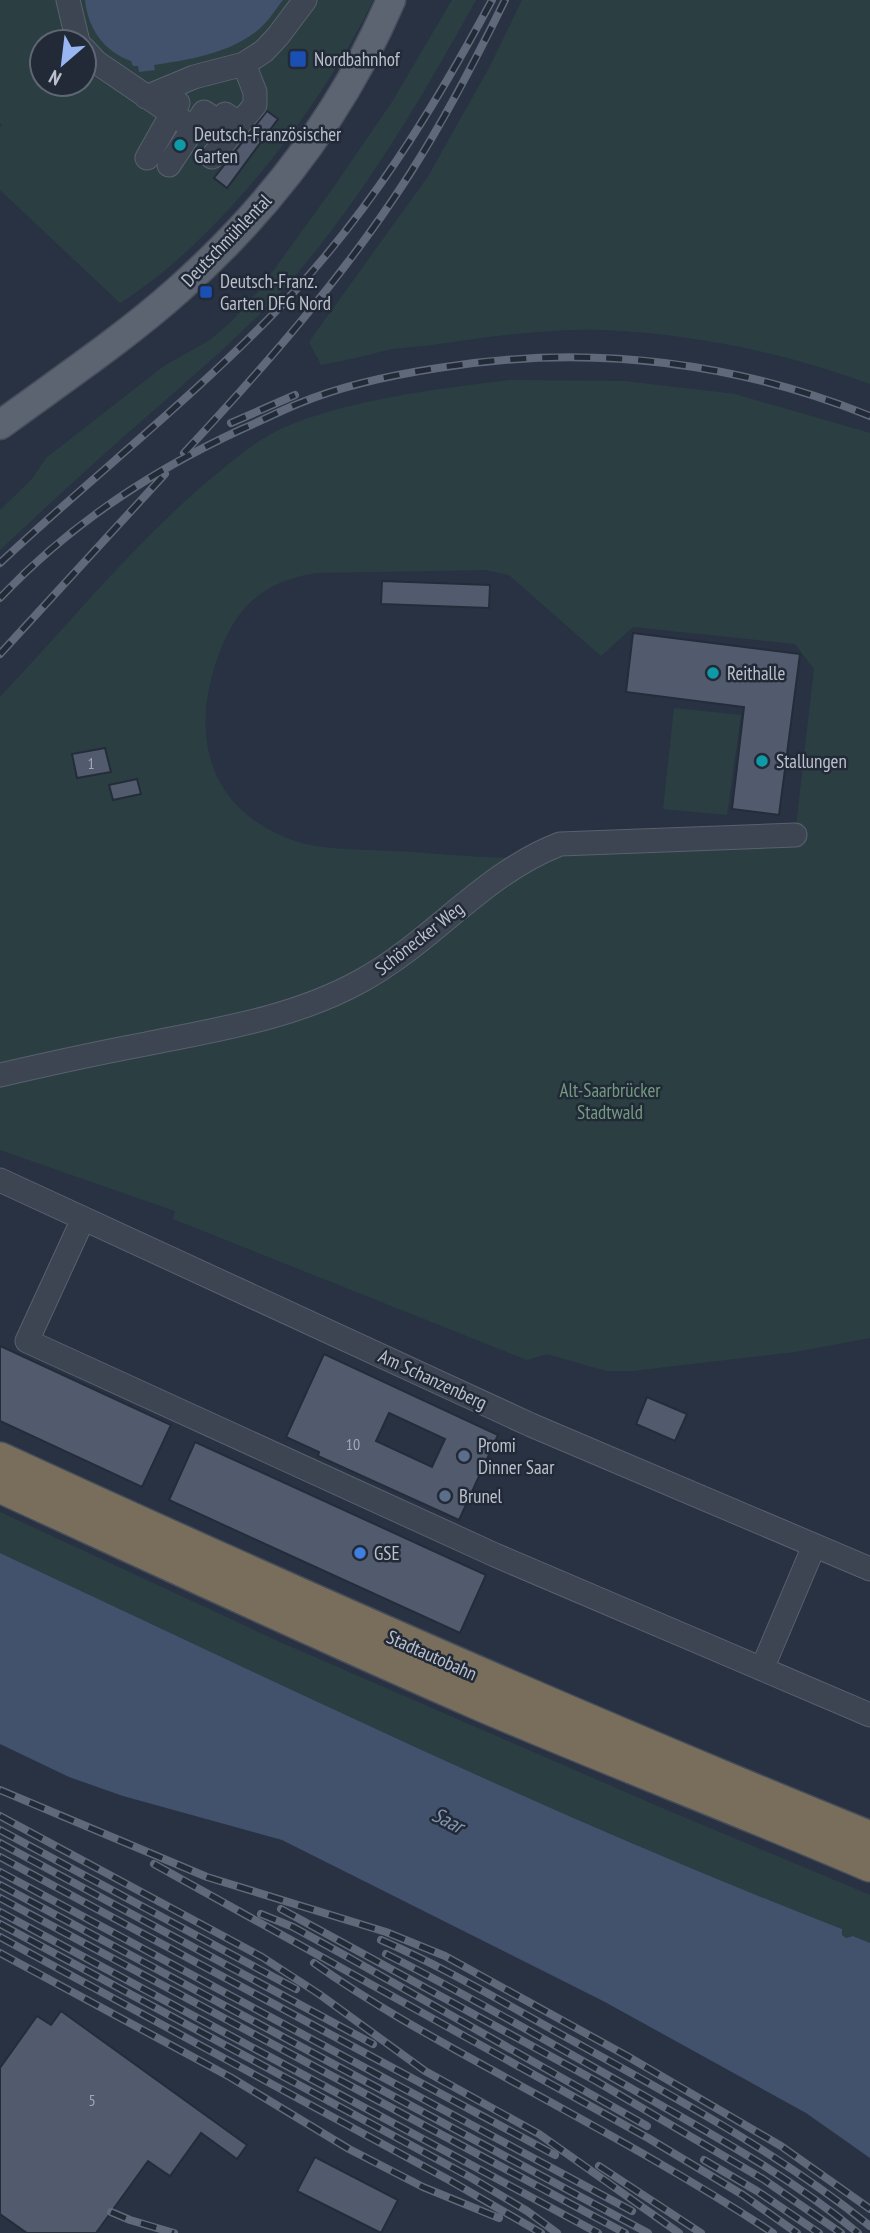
<svg xmlns="http://www.w3.org/2000/svg" width="870" height="2233" font-family="'PT Sans Narrow',sans-serif">
	<style>
		.green { fill: #2b3f43; fill-rule: evenodd }
		.water { fill: #42516c }
		.building { fill: #525b6d; stroke: #242c3a; stroke-width: 2; fill-rule: evenodd }
		.lines { fill: none; stroke-linecap: round; stroke-linejoin: round }
		.minor-casing { stroke: #59606d; stroke-width: 25 }
		.major-casing { stroke: #474e5c; stroke-width: 31 }
		.highway-casing { stroke: #454d5a; stroke-width: 36 }
		.minor { stroke: #3d4552; stroke-width: 23 }
		.major { stroke: #5c6472; stroke-width: 28 }
		.highway { stroke: #786e5b; stroke-width: 33 }
		.rail-casing { stroke: #606979; stroke-width: 8 }
		.rail { stroke: #222a38; stroke-width: 5; stroke-dasharray: 16; stroke-linecap: butt }
		.transit-dot { fill: #1a4fb4; stroke: #222a38; stroke-width: 2.5 }
		.culture-dot { fill: #0f9aa8; stroke: #222a38; stroke-width: 2.5 }
		.service-dot { fill: #5c6f8a; stroke: #222a38; stroke-width: 2.5 }
		.shop-dot { fill: #3f7fe0; stroke: #222a38; stroke-width: 2.5 }
		.labels { text-anchor: middle; dominant-baseline: central; stroke-width: 5; stroke-linejoin: round; paint-order: stroke }
		.number-label { font-size: 16px; fill: #a1a7b4 }
		.poi-label { font-size: 19px; fill: #bbc0cc; stroke: #222a38; text-anchor: start }
		.street-label { font-size: 19px; fill: #bbc0cc; stroke: #222a38 }
		.park-label { font-size: 19px; fill: #739b7f; stroke: #222a38 }
		.water-label { font-size: 21px; font-style: italic; fill: #8495b1; stroke: #222a38 }
	</style>
	<rect width="100%" height="100%" fill="#293243"/>
	<path class="green" d="M0 0H373C324 104 218 242 120 303L0 190V127L2 125 0 123ZM42 42H84V84H42Z
		M452 0H476C421 100 355 211 278 295 239 337 196 373 153 411 101 456 50 503 0 550V510L32 479 46 458 164 366 210 340 233 320 260 289 333 188 392 102Z
		M522 0H870V384C786 353 695 334 605 330 547 328 489 337 431 345 417 347 402 347 388 350 366 355 344 361 321 365L309 342 429 175 490 66Z
		M509 380 624 381 735 394 870 433V1338L795 1352 632 1371H606L547 1354 527 1360 173 1219 175 1211 0 1150V697C72 621 138 538 219 472 240 455 261 437 285 427 352 399 437 389 509 380ZM485 570 509 575 601 656 633 627 795 644 814 669 795 835C732 840 668 846 605 851 576 853 545 859 516 858 475 858 434 853 394 851 360 849 322 851 289 839 209 808 191 738 216 662 234 609 260 582 316 573Z
		M674 708 741 715 727 815 663 809Z
		M0 1512 280 1642 662 1808 870 1895V1943L854 1936 846 1938 842 1935V1929C555 1818 278 1683 0 1553Z"/>
	<path class="water" d="M85 0H283C275 10 268 22 258 30 230 53 190 60 154 65L155 70 139 72 138 66H133L131 61C103 51 88 28 85 0Z
		M0 1553C278 1683 555 1818 842 1929V1935L846 1938 853 1936 870 1943V2158L806 2113 605 2002 282 1840 123 1796 69 1777 0 1744Z"/>
	<path class="building" d="M267 111 278 119 227 188 214 178Z
		M382 581 490 585 489 608 381 604Z
		M633 633 800 654 779 815 732 809 744 707 626 692Z
		M105 748 111 772 77 778 72 754Z
		M137 779 141 794 113 800 109 785Z
		M0 1346 171 1425 142 1487 0 1421Z
		M324 1354 498 1435 459 1520 318 1456 319 1452 286 1437ZM389 1413 445 1439 432 1467 376 1441Z
		M647 1397 687 1414 675 1441 636 1424Z
		M195 1442 486 1575 460 1633 169 1500Z
		M61 2011 247 2145 237 2159 201 2133 170 2176 148 2161 96 2233H27L0 2214V2068L37 2016 51 2025Z
		M315 2157 398 2200 381 2233 297 2191Z"/>
	<g class="lines">
		<defs>
			<path id="minor" d="M68 0 78 42
				M84 49 96 62 193 128
				M146 97 194 77 244 64 264 51 278 36 305 0
				M212 157 255 105V92L244 64
				M147 158 178 103
				M169 165 204 112 219 122 225 114 239 123
				M0 1075C48 1064 97 1053 146 1044 219 1029 293 1018 359 982 432 943 482 874 560 844L795 835
				M0 1180 531 1425 870 1569
				M83 1219 27 1341 495 1555 870 1715
				M762 1669 814 1546"/>
			<path id="major" d="M0 425C60 381 123 339 178 290 269 209 343 112 391 0"/>
			<path id="highway" d="M0 1459C287 1591 577 1719 870 1838
				M0 1486C159 1559 317 1633 478 1703 608 1759 740 1809 870 1865"/>
		</defs>
		<use href="#minor" class="minor-casing"/>
		<use href="#major" class="major-casing"/>
		<use href="#highway" class="highway-casing"/>
		<use href="#minor" class="minor"/>
		<use href="#major" class="major"/>
		<use href="#highway" class="highway"/>
		<defs>
			<path id="rail" d="M231 423 295 395
				M184 453C266 365 346 274 411 172 446 117 476 59 505 0
				M0 563C93 476 194 397 282 305 369 213 433 110 492 0
				M0 598C69 525 151 471 242 429 261 421 280 411 300 403 344 385 392 375 438 368 587 344 730 360 870 416
				M0 654 165 474
				M0 1790 207 1877 386 1932 445 1956 627 2056 781 2146 870 2209
				M0 1816 262 1957 319 1994 425 2071 539 2134 679 2233
				M0 1830 296 1989
				M0 1843 373 2044
				M0 1857 555 2155
				M154 1864 648 2138 743 2195 797 2233
				M0 1872 632 2211
				M0 1885 648 2233
				M0 1898 625 2233
				M281 1909 596 2081 763 2179 841 2233
				M0 1912 598 2233
				M261 1914 293 1927 346 1956 647 2126
				M0 1924 470 2177 527 2211 557 2233
				M0 1937 449 2180 541 2233
				M381 1940C444 1967 504 2003 564 2036 669 2094 776 2151 870 2226
				M0 1953 230 2077 349 2149 423 2187 499 2218
				M386 1954C470 1996 552 2044 634 2090 711 2134 790 2176 858 2233
				M314 1963C376 2007 443 2043 510 2080 599 2129 688 2177 773 2233
				M704 2160 757 2191 819 2233
				M599 2166 701 2233
				M111 2212 130 2220 174 2233"/>
		</defs>
		<use href="#rail" class="rail-casing"/>
		<use href="#rail" class="rail"/>
	</g>
	<g class="transit-dot">
		<rect x="289" y="50" width="18" height="18" rx="3.5"/>
		<rect x="199" y="285" width="14" height="14" rx="3.5"/>
	</g>
	<g class="culture-dot">
		<circle cx="180" cy="145" r="7"/>
		<circle cx="713" cy="673" r="7"/>
		<circle cx="762" cy="761" r="7"/>
	</g>
	<g class="service-dot">
		<circle cx="464" cy="1456" r="7"/>
		<circle cx="445" cy="1496" r="7"/>
	</g>
	<circle class="shop-dot" cx="360" cy="1553" r="7"/>
	<g class="labels">
		<g class="number-label">
			<text x="91" y="763">1</text>
			<text x="353" y="1444">10</text>
			<text x="92" y="2100">5</text>
		</g>
		<g class="poi-label">
			<text x="314" y="59">Nordbahnhof</text>
			<text x="194" y="134">Deutsch-Französischer<tspan x="194" dy="22">Garten</tspan></text>
			<text x="220" y="281">Deutsch-Franz.<tspan x="220" dy="22">Garten DFG Nord</tspan></text>
			<text x="727" y="673">Reithalle</text>
			<text x="776" y="761">Stallungen</text>
			<text x="478" y="1445">Promi<tspan x="478" dy="22">Dinner Saar</tspan></text>
			<text x="459" y="1496">Brunel</text>
			<text x="374" y="1553">GSE</text>
		</g>
		<g class="street-label">
			<text transform="translate(226 240) rotate(-46)">Deutschmühlental</text>
			<text transform="translate(419 938) rotate(-38)">Schönecker Weg</text>
			<text transform="translate(433 1379) rotate(25)">Am Schanzenberg</text>
			<text transform="translate(432 1655) rotate(24)">Stadtautobahn</text>
		</g>
		<g class="park-label">
			<text x="610" y="1090">Alt-Saarbrücker<tspan x="610" dy="22">Stadtwald</tspan></text>
		</g>
		<g class="water-label">
			<text transform="translate(448 1820) rotate(27)">Saar</text>
		</g>
	</g>
	<g transform="translate(63 63) rotate(208)"><circle r="33" fill="#222a38" stroke="#5f6673" stroke-width="2"/>
	<path d="M0-5L12 26L0 18L-12 26Z" fill="#99b6f3"/>
	<text y="-10" font-size="19" font-weight="bold" text-anchor="middle" fill="#bbc0cc">N</text>
	</g>
</svg>
